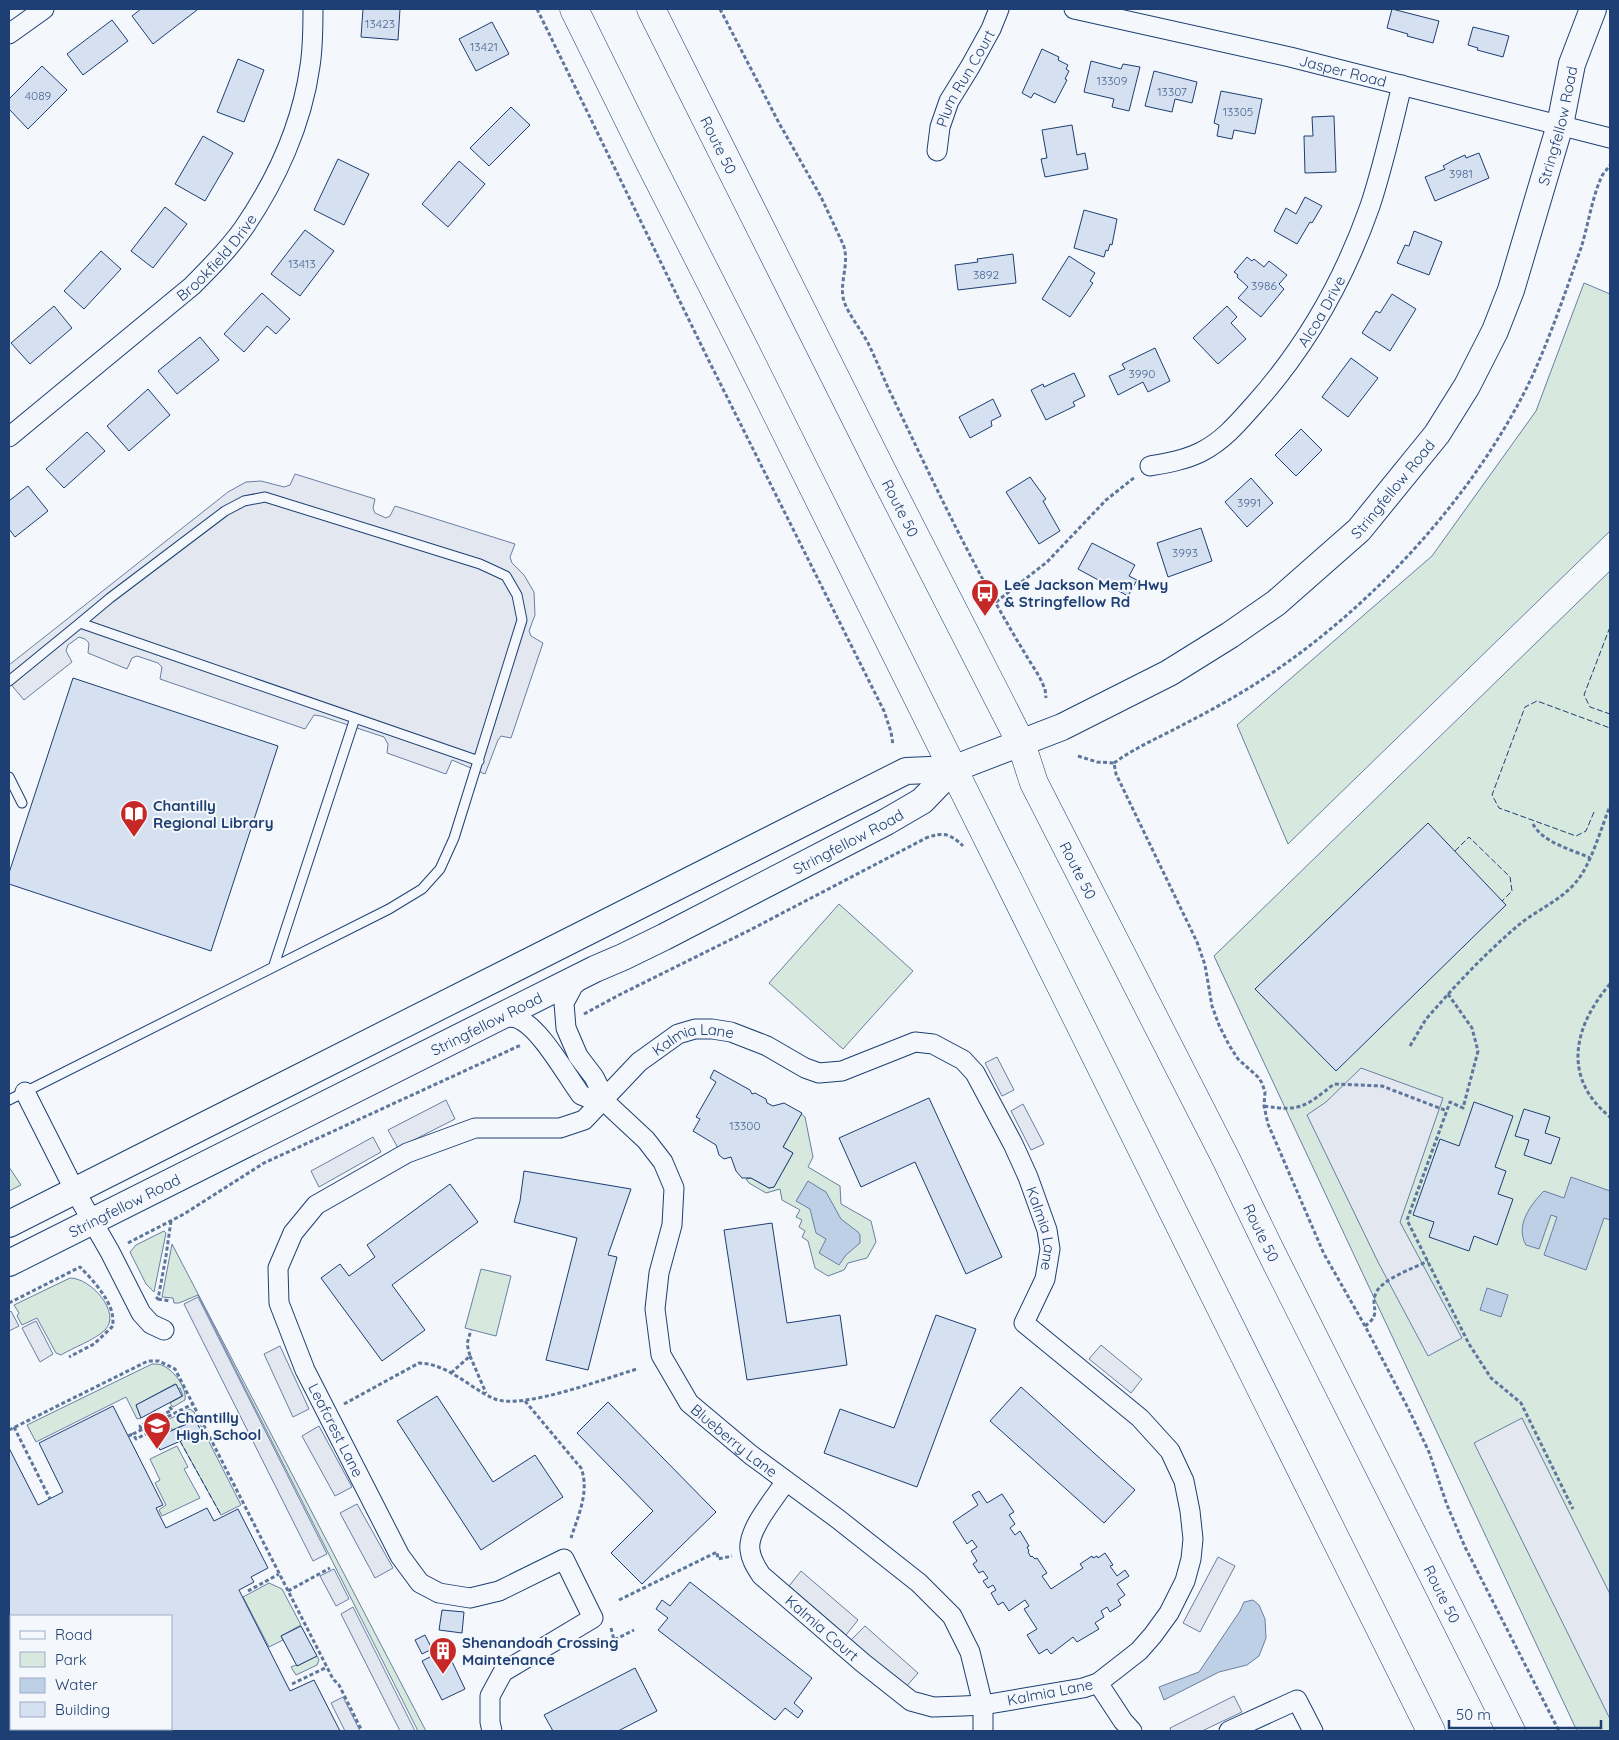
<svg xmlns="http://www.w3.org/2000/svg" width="1619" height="1740" font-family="Quicksand,sans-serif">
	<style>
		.green { fill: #d7e8df; stroke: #687fa3 }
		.parking { fill: #e3e8f0; stroke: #687fa3 }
		.water { fill: #bed0e5; stroke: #687fa3 }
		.building { fill: #d5e0f0; stroke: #1d3f73; fill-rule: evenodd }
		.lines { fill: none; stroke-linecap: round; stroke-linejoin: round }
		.service-casing { stroke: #1d3f73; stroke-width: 11 }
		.minor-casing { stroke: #1d3f73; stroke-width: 21 }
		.secondary-casing { stroke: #1d3f73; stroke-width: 28 }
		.trunk-casing { stroke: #1d3f73; stroke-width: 29 }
		.path { stroke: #5e769c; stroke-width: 3; stroke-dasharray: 4 2.5; stroke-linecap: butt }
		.service { stroke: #f4f7fb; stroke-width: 9 }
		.minor { stroke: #f4f7fb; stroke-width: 19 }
		.secondary { stroke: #f4f7fb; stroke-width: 26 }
		.trunk { stroke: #f4f7fb; stroke-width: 28 }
		.fence { stroke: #1d3f73; stroke-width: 1; stroke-dasharray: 6 2.5; stroke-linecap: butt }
		.labels { text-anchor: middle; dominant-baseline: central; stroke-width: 4; stroke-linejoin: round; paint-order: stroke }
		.number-label { font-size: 12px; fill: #4b6792 }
		.street-label { font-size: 15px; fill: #1d3f73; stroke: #f4f7fb }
		.poi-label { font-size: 15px; font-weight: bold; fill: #1d3f73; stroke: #f4f7fb; text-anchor: start }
	</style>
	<rect width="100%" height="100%" fill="#f4f7fb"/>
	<path class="green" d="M1584 283 1610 294V531L1288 844 1237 725 1432 556 1536 411Z
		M1610 571V1731H1577L1214 956Z
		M839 904 913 971 843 1049 769 983Z
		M801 1114 805 1117 813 1157 808 1167 840 1186 841 1204 871 1221 876 1242 867 1258 848 1263 844 1270 828 1276 815 1268 808 1241 802 1237 805 1231 799 1227 802 1220 796 1217 800 1210 782 1200 780 1189 766 1193 749 1183 746 1179 751 1178 769 1188 774 1187 793 1153 783 1147Z
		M9 1167 21 1185 9 1191Z
		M164 1231 166 1233 154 1292 146 1284 130 1252 136 1245Z
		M172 1244 426 1731H418L198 1295 179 1303H174L173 1298 162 1297Z
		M481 1269 511 1276 496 1336 465 1328Z
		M70 1278C91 1278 122 1313 105 1330 93 1341 74 1347 61 1355L56 1353 37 1318 22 1325 17 1316 19 1313 14 1305Z
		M152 1364C156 1364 161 1364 164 1366 175 1372 187 1388 185 1400L173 1407 170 1403 183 1396 180 1388 178 1389 175 1384 136 1405 141 1418 137 1419 126 1397 36 1442 27 1425Z
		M190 1409 194 1412 241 1505 221 1515 180 1441 201 1432 196 1420 172 1430 167 1420Z
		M177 1446 188 1467 184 1469 200 1498 162 1516 159 1510 166 1505 155 1483 160 1480 150 1459Z
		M269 1583 282 1589 301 1625 281 1636 283 1640 269 1647 243 1597Z
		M317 1656 319 1660 317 1665 296 1675 291 1667 296 1665 297 1666Z"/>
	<path class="parking" d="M295 474 375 499 373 508 375 513 386 518 390 516 395 506 515 544 510 557 512 563 524 575 534 592 535 615 529 631 531 636 543 643 511 738 501 736 498 740 485 774 452 760 446 774 387 753 388 744 384 737 321 716 314 715 305 729 160 679 162 667 158 663 137 656 132 658 127 669 88 653 89 643 85 639 79 637 68 645 66 651 72 662 24 700 9 682V665L228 492 246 482 261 481 284 487 290 485Z
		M997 1057 1014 1090 1002 1096 985 1063Z
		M1361 1068 1443 1098 1400 1222 1462 1338 1428 1356 1378 1262 1307 1115 1326 1102Z
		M446 1100 455 1119 398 1148 388 1130Z
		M1023 1104 1044 1144 1031 1150 1011 1111Z
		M373 1137 381 1152 319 1187 311 1171Z
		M198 1297 327 1554 313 1561 184 1304Z
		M11 1311 19 1326 9 1331V1313Z
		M36 1321 53 1354 40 1362 22 1328Z
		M1101 1345 1142 1379 1131 1393 1089 1359Z
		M280 1346 309 1409 293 1417 264 1354Z
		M1522 1418 1610 1594V1719L1474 1443Z
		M319 1426 352 1487 335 1496 302 1436Z
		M357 1504 393 1568 375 1578 340 1513Z
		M1218 1557 1235 1566 1200 1632 1183 1623Z
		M334 1569 349 1599 336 1606 320 1576Z
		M801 1571 858 1620 846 1635 789 1586Z
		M353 1607 415 1731H400L341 1614Z
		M865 1626 918 1673 905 1688 851 1640Z
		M1234 1696 1242 1712 1202 1731H1171L1170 1728Z
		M343 1697 360 1731H345L331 1703Z"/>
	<path class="water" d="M1571 1177 1610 1191V1220L1604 1218 1586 1270 1544 1255 1557 1217 1551 1215 1539 1249 1526 1245C1515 1226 1530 1205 1544 1191L1564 1198Z
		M808 1181 826 1192 841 1219 858 1232 860 1235V1243L846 1255 839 1265 819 1253 826 1239 816 1233 810 1209 796 1201Z
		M1487 1288 1508 1295 1501 1317 1480 1310Z
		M1253 1600 1259 1605 1265 1619 1266 1638 1259 1656 1247 1665 1219 1672 1164 1700 1159 1687 1199 1672 1240 1611 1244 1602Z"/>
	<path class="building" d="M141 9H196L197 10 153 44 132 16Z
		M363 9H400L398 40 361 37Z
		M1392 9 1439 21 1433 43 1407 36 1408 34 1387 28Z
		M112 20 128 41 83 75 67 54Z
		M492 22 509 54 476 71 459 39Z
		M1473 27 1509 36 1503 57 1477 50 1478 48 1468 45Z
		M1042 49 1059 57 1058 60 1068 65 1066 69 1069 71 1065 79 1067 80 1055 103 1034 93 1031 98 1022 93Z
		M238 59 264 70 244 122 217 112Z
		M1091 61 1121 69 1123 64 1140 67 1129 111 1112 107 1114 99 1084 92Z
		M42 66 67 90 28 129 9 109V99Z
		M1154 71 1197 82 1192 103 1175 99 1172 112 1145 106Z
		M1221 91 1262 99 1255 134 1234 130 1232 139 1217 136 1219 125 1214 123Z
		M511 107 530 125 489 166 470 148Z
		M1334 116 1336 172 1305 173 1304 136H1313L1312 117Z
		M1072 125 1077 155 1085 153 1088 169 1045 177 1041 159 1047 158 1042 130Z
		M203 136 233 153 205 201 175 184Z
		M1479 153 1489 178 1435 201 1425 177 1445 169 1443 166 1454 160 1465 155 1466 158Z
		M338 159 369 174 344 225 314 210Z
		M459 161 485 184 448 227 422 204Z
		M1305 197 1322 206 1312 223 1310 222 1297 244 1274 231 1286 208 1296 214Z
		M165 207 187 224 153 268 131 251Z
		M1084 210 1117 219 1112 245 1110 244 1108 251 1106 250 1104 257 1074 248Z
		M305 230 334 251 300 296 271 274Z
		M1414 231 1442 242 1429 275 1397 263 1405 245 1409 246Z
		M101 251 121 269 84 309 64 291Z
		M1013 254 1016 283 958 290 955 265 978 262 977 259Z
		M1069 256 1095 273 1090 281 1093 283 1070 317 1042 299Z
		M1247 257 1252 261 1254 259 1264 267 1269 261 1287 275 1279 284 1284 289 1261 317 1238 298 1248 287 1237 277 1238 275 1234 272Z
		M262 293 290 319 276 334 267 326 244 352 224 334Z
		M1392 294 1416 309 1390 351 1362 333 1376 311 1380 313Z
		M54 306 72 328 30 364 11 343Z
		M1227 306 1237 317 1231 323 1246 339 1218 364 1193 338Z
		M200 337 219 360 177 394 158 371Z
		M1155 348 1170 381 1148 392 1143 382 1118 395 1109 376 1125 369 1122 364Z
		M1351 358 1378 378 1348 417 1322 397Z
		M1074 373 1085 396 1073 402 1075 406 1046 420 1031 390 1043 384 1044 387Z
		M148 389 170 415 129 451 107 426Z
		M993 399 1001 416 991 421 992 426 970 438 959 417Z
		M1301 429 1322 450 1296 476 1275 455Z
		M87 432 105 451 64 488 46 469Z
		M1030 477 1046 499 1043 501 1060 531 1039 544 1006 492Z
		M1251 478 1273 503 1247 527 1225 502Z
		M28 486 48 511 15 537 9 529V501Z
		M1201 528 1212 561 1168 577 1157 543Z
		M1092 543 1135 565 1129 576 1137 580 1128 596 1078 569Z
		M73 678 278 746 211 951 9 884V873Z
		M1428 823 1506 905 1336 1071 1255 989Z
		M714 1070 750 1090 752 1094 755 1093 766 1099 767 1103 773 1106 784 1103 802 1113 783 1147 793 1153 774 1187 769 1188 751 1178H742L736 1171 731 1157 724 1159 719 1155 716 1145 693 1131 700 1119 696 1117 716 1082 710 1078Z
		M929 1098 1002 1257 966 1274 915 1162 861 1187 839 1138Z
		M1474 1102 1513 1116 1495 1167 1506 1171 1498 1194 1513 1199 1497 1245 1474 1236 1469 1251 1429 1237 1434 1222 1413 1215 1440 1139 1459 1146Z
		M1524 1109 1550 1117 1545 1133 1560 1138 1551 1164 1524 1155 1529 1140 1515 1136Z
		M524 1171 631 1189 608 1255 617 1257 588 1370 546 1360 577 1238 514 1222 520 1201Z
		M450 1184 478 1222 392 1285 425 1330 382 1361 321 1278 340 1264 349 1276 375 1257 367 1245Z
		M772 1223 787 1323 840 1315 847 1365 747 1380 724 1230Z
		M936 1315 976 1329 917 1487 824 1453 840 1409 894 1428Z
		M176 1384 182 1396 141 1418 136 1405Z
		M1021 1387 1135 1490 1104 1523 990 1421Z
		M437 1396 493 1482 535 1455 563 1497 481 1550 397 1421Z
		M608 1402 716 1512 642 1584 611 1553 653 1511 577 1433Z
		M113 1406 163 1505 156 1508 166 1528 207 1508 214 1521 238 1509 268 1568 251 1577 254 1582 239 1590 290 1691 314 1680 340 1731H9V1448L38 1505 63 1492 39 1443ZM11 1616H171V1729H11Z
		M196 1420 201 1432 160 1450 155 1438Z
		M979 1491 987 1503 1002 1494 1014 1512 1009 1515 1015 1524 1010 1528 1015 1535 1020 1531 1029 1546 1027 1547 1029 1551 1028 1552 1031 1557 1032 1556 1035 1559 1037 1558 1047 1573 1042 1576 1051 1589 1083 1568 1080 1564 1092 1556 1093 1558 1097 1556 1098 1558 1105 1553 1113 1565 1110 1566 1117 1576 1125 1570 1129 1576 1117 1584 1125 1595 1118 1600 1121 1605 1110 1612 1107 1607 1101 1611 1104 1617 1095 1623 1099 1629 1077 1642 1073 1637 1051 1654 1047 1649 1039 1654 1027 1635 1037 1629 1024 1609 1029 1606 1025 1600 1009 1611 1003 1602 998 1605 991 1593 996 1590 993 1585 988 1588 983 1581 988 1578 983 1571 979 1573 973 1564 977 1561 971 1551 977 1547 972 1540 967 1544 953 1522 978 1505 972 1495Z
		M690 1582 812 1678 794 1703 803 1711 798 1718 785 1708 775 1720 658 1630 668 1618 656 1609 662 1600 670 1606Z
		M442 1610 464 1612 462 1633 439 1630Z
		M301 1626 317 1656 297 1666 281 1636Z
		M425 1635 432 1649 422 1654 415 1640Z
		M446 1649 465 1689 442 1700 422 1661Z
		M635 1668 657 1711 618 1731H553L544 1715Z"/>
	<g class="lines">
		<defs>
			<path id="service" d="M9 681 80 623 479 761
				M9 777 22 803
				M274 965 355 718
				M9 1100 389 909 422 889 440 869 454 838 522 620 517 595 506 576 480 564 265 497 244 501 225 511 110 598 80 623"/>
			<g id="minor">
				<path id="s1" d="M1074 9 1290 57 1610 138"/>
				<path d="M9 34 44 9"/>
				<path id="s2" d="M937 151 940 127 949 101 970 67 991 29 999 9"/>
				<path id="s3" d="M9 437 192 286C210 268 228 250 243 229 276 181 302 124 310 66 313 47 313 28 313 9"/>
				<path id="s4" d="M1150 466C1167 463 1185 460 1201 452 1223 441 1238 423 1254 405 1306 347 1344 280 1370 206 1383 167 1392 126 1402 85"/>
				<path id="s5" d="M581 978 573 986 564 1003 566 1028 578 1056 594 1077 600 1089 602 1099 646 1140 663 1162 674 1188 672 1225 659 1273 655 1309 661 1355 689 1403 751 1455 838 1519 919 1583 952 1616 970 1652 983 1705V1731"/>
				<path d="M497 1020C503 1018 510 1016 516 1018 539 1025 566 1075 581 1095L591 1099H602"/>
				<path d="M25 1092 75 1191 110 1252 141 1313 151 1324 164 1330"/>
				<path d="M1098 1683 1123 1721 1132 1731"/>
				<path id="s6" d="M492 1731 490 1722V1696L503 1672 593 1618 564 1559 499 1591 470 1598 439 1593 420 1583 400 1556 305 1370 279 1303 278 1268 293 1233 316 1205 407 1153 475 1128H560L584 1120 639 1062 678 1034 695 1029H712L731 1032 767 1046 805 1068 819 1073 842 1071 915 1042 933 1044 963 1060 975 1073 1013 1144 1028 1177 1047 1230 1050 1249 1045 1279 1024 1323 1140 1418 1170 1451 1184 1481 1190 1511 1193 1539 1191 1559 1185 1581 1169 1613 1153 1635 1139 1651 1098 1683 1083 1688 983 1705 963 1706 933 1707 911 1701 863 1663 761 1575C756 1567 751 1560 750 1550 747 1530 775 1498 786 1481"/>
				<path d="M1229 1731 1297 1700 1313 1731"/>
			</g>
			<g id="secondary">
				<path id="s7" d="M9 1224 906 771 953 769 1062 727 1169 673 1230 635 1276 603 1359 530 1437 434 1467 386 1495 331 1511 290 1560 125 1572 64 1593 9"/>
				<path id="s8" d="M9 1263 595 969 623 957 664 937 886 822 922 801 953 769"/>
			</g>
			<g id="trunk">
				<path d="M574 9 647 157 743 346 1431 1731"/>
				<path id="s9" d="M651 9 884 475 1021 743 1034 783 1226 1159 1271 1252 1511 1731"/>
			</g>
		</defs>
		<use href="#service" class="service-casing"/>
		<use href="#minor" class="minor-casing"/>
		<use href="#secondary" class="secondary-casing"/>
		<use href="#trunk" class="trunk-casing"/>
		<path class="path" d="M537 9 710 363 884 711 891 732 893 745
			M720 9 779 123 821 197 843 244C851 264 837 285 845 304 851 318 861 330 868 343 877 361 884 380 893 398 938 492 983 588 1039 676L1045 689 1046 698
			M996 602 1047 562 1106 500 1135 477
			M1078 756 1097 762 1114 763 1116 774 1197 942 1205 965 1212 1006 1219 1025 1229 1045 1238 1059 1258 1077 1262 1083 1265 1092 1264 1106 1268 1124 1324 1254 1365 1326 1408 1408 1429 1452 1447 1505 1465 1547 1559 1731
			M1114 763C1132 750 1151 741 1171 731 1204 714 1238 696 1269 675 1375 604 1474 496 1530 381 1550 338 1565 293 1581 248 1588 226 1592 198 1601 178 1603 173 1607 170 1610 165
			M1533 824C1543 843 1571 849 1590 858
			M1610 984C1573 1027 1562 1078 1610 1117
			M1448 994 1472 1028 1478 1051 1463 1108 1450 1102 1407 1220 1469 1344 1491 1378 1521 1403 1573 1509
			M584 1014 619 995 748 931 926 838C942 832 950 833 963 846
			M1410 1046 1426 1019 1435 1009C1461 979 1490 949 1521 923 1539 909 1561 900 1576 882 1591 865 1601 828 1610 806
			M1264 1106C1301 1112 1306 1106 1334 1084L1382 1086 1447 1111
			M128 1243 184 1214 264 1163 521 1045
			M156 1297 158 1299 166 1256 171 1221
			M158 1299 170 1301
			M9 1303 80 1267C91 1278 109 1298 112 1313 113 1317 113 1322 113 1326L94 1344 69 1357
			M1365 1326C1384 1312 1368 1307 1377 1291 1385 1278 1414 1268 1428 1261
			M470 1356 486 1393
			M451 1373 470 1356 467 1344 471 1330
			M525 1401 581 1468C590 1491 578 1516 571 1538
			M344 1404 419 1363C449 1364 469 1388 495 1399 523 1410 606 1378 637 1369
			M14 1427 50 1499
			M141 1429 140 1426 172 1410 169 1406
			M9 1430 148 1361H159L175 1369 333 1679 339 1685 362 1731
			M168 1430 166 1424 136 1439 133 1434 193 1404
			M128 1436 133 1434
			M248 1591 279 1574
			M288 1591 330 1568
			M619 1600 717 1552 718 1559 732 1556
			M611 1628 614 1640 634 1630
			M292 1684 327 1667"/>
		<use href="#service" class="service"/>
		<use href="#minor" class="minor"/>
		<use href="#secondary" class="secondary"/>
		<use href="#trunk" class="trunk"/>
		<path class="fence" d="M1610 627 1584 695 1590 707 1610 714
			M1594 812 1586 831 1576 836 1499 808 1492 795 1525 707 1537 701 1610 728
			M1455 851 1469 837 1510 877 1512 891 1502 901
			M180 1441 221 1515"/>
	</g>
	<defs>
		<symbol id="bus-pin" viewBox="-11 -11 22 30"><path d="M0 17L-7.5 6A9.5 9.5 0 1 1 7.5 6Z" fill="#c62828" stroke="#f4f7fb"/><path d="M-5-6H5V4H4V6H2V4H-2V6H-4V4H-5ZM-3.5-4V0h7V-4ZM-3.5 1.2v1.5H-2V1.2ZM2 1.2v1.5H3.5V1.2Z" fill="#fff"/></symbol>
		<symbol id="library-pin" viewBox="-11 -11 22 30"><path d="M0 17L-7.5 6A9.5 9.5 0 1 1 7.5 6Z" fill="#c62828" stroke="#f4f7fb"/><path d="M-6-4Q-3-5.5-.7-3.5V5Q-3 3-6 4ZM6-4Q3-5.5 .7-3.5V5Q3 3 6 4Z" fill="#fff"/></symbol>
		<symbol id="school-pin" viewBox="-11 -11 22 30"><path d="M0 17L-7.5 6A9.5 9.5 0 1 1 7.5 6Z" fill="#c62828" stroke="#f4f7fb"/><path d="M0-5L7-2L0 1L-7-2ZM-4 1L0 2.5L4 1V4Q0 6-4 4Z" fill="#fff"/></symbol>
		<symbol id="building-pin" viewBox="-11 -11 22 30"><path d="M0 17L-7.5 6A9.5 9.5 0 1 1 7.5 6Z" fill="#c62828" stroke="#f4f7fb"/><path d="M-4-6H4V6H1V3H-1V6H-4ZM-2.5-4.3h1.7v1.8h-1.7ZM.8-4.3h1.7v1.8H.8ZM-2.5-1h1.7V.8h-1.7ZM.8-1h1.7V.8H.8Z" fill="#fff"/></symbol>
	</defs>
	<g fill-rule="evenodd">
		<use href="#bus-pin" x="969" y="577" width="32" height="43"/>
		<use href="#library-pin" x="118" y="798" width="32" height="43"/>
		<use href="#school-pin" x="141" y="1410" width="32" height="43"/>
		<use href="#building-pin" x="427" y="1635" width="32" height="43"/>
	</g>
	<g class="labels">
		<g class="number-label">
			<text x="380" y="23">13423</text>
			<text x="484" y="46">13421</text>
			<text x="1112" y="80">13309</text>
			<text x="1172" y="91">13307</text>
			<text x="38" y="95">4089</text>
			<text x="1238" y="111">13305</text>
			<text x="1461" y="173">3981</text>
			<text x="302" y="263">13413</text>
			<text x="986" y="274">3892</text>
			<text x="1264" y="285">3986</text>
			<text x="1142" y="373">3990</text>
			<text x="1249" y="502">3991</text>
			<text x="1185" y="552">3993</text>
			<text x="745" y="1125">13300</text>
		</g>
		<g class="street-label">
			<text stroke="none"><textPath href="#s1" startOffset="276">Jasper Road</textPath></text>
			<text stroke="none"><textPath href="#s2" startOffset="79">Plum Run Court</textPath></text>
			<text stroke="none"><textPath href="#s7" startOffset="1984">Stringfellow Road</textPath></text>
			<text stroke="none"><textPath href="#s9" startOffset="152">Route 50</textPath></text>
			<text stroke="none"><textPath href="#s3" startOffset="275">Brookfield Drive</textPath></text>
			<text stroke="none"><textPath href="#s4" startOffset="240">Alcoa Drive</textPath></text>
			<text stroke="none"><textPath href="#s7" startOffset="1580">Stringfellow Road</textPath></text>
			<text stroke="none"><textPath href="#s9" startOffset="558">Route 50</textPath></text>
			<text stroke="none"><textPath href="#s8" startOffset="939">Stringfellow Road</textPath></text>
			<text stroke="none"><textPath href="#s9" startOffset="962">Route 50</textPath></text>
			<text stroke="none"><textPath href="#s8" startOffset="534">Stringfellow Road</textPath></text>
			<text stroke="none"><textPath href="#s6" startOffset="1241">Kalmia Lane</textPath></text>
			<text stroke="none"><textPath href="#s8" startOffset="129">Stringfellow Road</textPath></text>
			<text stroke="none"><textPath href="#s6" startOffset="1721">Kalmia Lane</textPath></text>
			<text stroke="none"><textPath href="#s9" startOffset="1368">Route 50</textPath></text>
			<text transform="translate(336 1430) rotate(63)">Leafcrest Lane</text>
			<text stroke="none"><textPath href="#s5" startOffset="536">Blueberry Lane</textPath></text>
			<text stroke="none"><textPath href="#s9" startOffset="1772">Route 50</textPath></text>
			<text transform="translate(822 1628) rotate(41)">Kalmia Court</text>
			<text transform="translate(1050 1692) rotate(-11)">Kalmia Lane</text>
		</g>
		<g class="poi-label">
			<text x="1004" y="584">Lee Jackson Mem Hwy<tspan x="1004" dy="17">&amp; Stringfellow Rd</tspan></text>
			<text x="153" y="805">Chantilly<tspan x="153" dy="17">Regional Library</tspan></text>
			<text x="176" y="1417">Chantilly<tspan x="176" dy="17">High School</tspan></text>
			<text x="462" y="1642">Shenandoah Crossing<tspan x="462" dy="17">Maintenance</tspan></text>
		</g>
	</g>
	<rect width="1619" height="1740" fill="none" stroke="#1d3f73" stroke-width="20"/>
	<rect x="10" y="1615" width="162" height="115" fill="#f4f7fb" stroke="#9eadc5"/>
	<rect x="20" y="1631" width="25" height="8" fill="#f4f7fb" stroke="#9eadc5"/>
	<text x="55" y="1640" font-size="15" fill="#1d3f73">Road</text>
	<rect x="20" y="1652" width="25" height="15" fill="#d7e8df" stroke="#9eadc5"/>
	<text x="55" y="1665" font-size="15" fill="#1d3f73">Park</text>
	<rect x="20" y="1678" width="25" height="15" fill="#bed0e5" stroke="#9eadc5"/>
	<text x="55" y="1690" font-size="15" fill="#1d3f73">Water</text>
	<rect x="20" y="1702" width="25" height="15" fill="#d5e0f0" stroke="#9eadc5"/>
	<text x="55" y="1715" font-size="15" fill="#1d3f73">Building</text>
	<path d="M1449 1720v8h152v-8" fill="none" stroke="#1d3f73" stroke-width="2.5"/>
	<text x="1456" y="1720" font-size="15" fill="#1d3f73" stroke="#f4f7fb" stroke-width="4" paint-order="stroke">50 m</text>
</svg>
